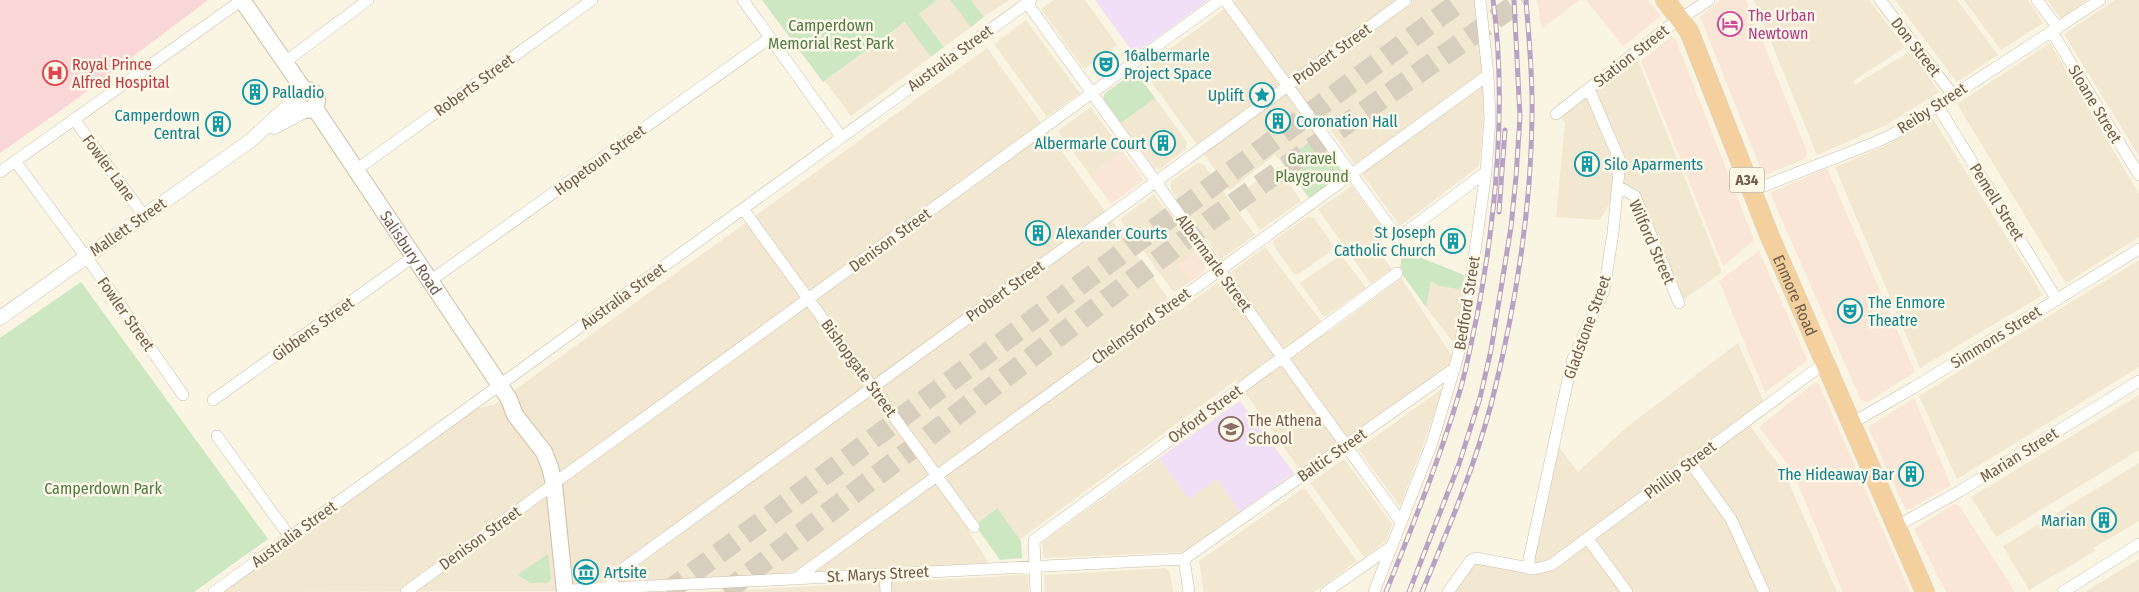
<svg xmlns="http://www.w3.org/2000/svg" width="2139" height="592" font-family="'Fira Sans Condensed',sans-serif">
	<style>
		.residential { fill: #f2e7d1 }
		.commercial { fill: #fae6d7 }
		.education { fill: #f1dff7 }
		.medical { fill: #f8d7d6 }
		.green { fill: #cce7c2 }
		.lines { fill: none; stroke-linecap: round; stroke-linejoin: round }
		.motorway-tunnel { stroke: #d8cebd; stroke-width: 21; stroke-dasharray: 21 11; stroke-linecap: butt }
		.minor-casing { stroke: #cabdaa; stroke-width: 12 }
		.tertiary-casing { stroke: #cabdaa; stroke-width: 15 }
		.secondary-casing { stroke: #cebea8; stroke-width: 18 }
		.trunk-casing { stroke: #dad5d0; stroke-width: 20 }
		.minor { stroke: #fff; stroke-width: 11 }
		.tertiary { stroke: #fff; stroke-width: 14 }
		.secondary { stroke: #fff; stroke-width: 16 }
		.trunk { stroke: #f3d09e; stroke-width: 19 }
		.rail-casing { stroke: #b8a2c3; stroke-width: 5 }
		.rail { stroke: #fef8e8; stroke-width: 3; stroke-dasharray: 9; stroke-linecap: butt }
		.labels { text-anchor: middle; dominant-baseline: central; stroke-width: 5; stroke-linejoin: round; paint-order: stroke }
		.shield { fill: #fef8e8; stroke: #9b8c7a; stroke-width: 1 }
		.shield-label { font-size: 15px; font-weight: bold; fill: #705d4b }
		.hotel-label { font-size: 16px; fill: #b23c85; stroke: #fef8e8; text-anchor: start }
		.park-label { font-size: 16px; fill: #4f7b46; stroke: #fef8e8 }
		.street-label { font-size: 16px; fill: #705d4b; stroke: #fef8e8 }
		.culture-label { font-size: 16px; fill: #0d838f; stroke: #fef8e8; text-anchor: start }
		.health-label { font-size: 16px; fill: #be3a42; stroke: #fef8e8; text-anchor: start }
		.education-label { font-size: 16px; fill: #785e54; stroke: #fef8e8; text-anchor: start }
	</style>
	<rect width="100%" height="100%" fill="#faf4e3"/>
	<path class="residential" d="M937 0H950L971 27 944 47 919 14Z
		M971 0H1009L984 17Z
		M1054 0H1085L1117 45 1084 69 1041 9Z
		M1237 0H1480L1488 75 1479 166 1400 226 1329 128 1281 162 1275 155 1230 190 1142 69Z
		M1754 0H1869L1905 47 1853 81 1855 85 1911 51 1939 92 1886 125 1817 155Z
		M1895 0H1957L1998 55 1957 82Z
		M1964 0H2028L2043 23 2001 50Z
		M2047 0H2087L2061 19Z
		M2115 0H2139V156L2064 34Z
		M1026 20 1080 93 1047 117 994 44Z
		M906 22 931 57 851 116 825 81Z
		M2050 43 2139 194V237L2066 283 1957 104Z
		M987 48 1178 312 1265 247 1329 332 1401 278 1452 356 1448 365 1300 470 1236 380 1019 540 996 508 968 530 987 560 989 568 565 591 214 592 464 411 494 405Z
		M1635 53 1722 272 1679 303 1635 196 1619 187 1600 220 1556 217 1565 122 1556 114Z
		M1155 98 1187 142 1186 149 1160 169 1154 168 1121 123Z
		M1091 107 1122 151 1090 175 1058 131Z
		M1931 116 2043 295 1920 368 1835 167 1889 144Z
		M1198 163 1203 164 1255 235 1221 259 1171 190V181Z
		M1278 167 1301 201 1260 230 1237 195Z
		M1352 186 1388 236 1374 245 1392 269 1371 284 1318 209Z
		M1154 194 1196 252 1179 264 1191 281 1176 291 1172 290 1120 219Z
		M1307 217 1314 218 1333 245 1331 251 1297 275 1293 273 1274 246 1273 241Z
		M1341 255 1366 288 1324 317 1300 283Z
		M2139 260V367L1957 479 1919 396Z
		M1431 281 1439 286 1463 290 1454 344 1426 307Z
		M1738 343 1765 405 1746 421 1783 470 1837 592H1448L1471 560 1530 569 1555 442 1578 472 1627 427Z
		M1443 388 1423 445 1400 506 1358 449Z
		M2139 395V450L1996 537 1971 497Z
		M1159 458 1189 499 1217 479 1240 512 1183 552 1044 558 1042 542Z
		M1344 459 1392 524 1386 541 1364 557 1310 483Z
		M2139 463V521L2093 548 2095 551 2029 590 2003 546Z
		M1302 489 1306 490 1357 561 1314 592H1204L1199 561Z
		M2139 559V592H2085Z
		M1166 568 1170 572 1173 592H1045L1044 575Z
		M1028 574 1029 592H700L989 577Z"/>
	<path class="commercial" d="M1537 0H1579L1542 29Z
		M1586 0H1648L1661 16 1623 46Z
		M1721 0H1746L1807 152 1805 159 1767 174 1762 172 1700 17Z
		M1671 37 1675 38 1754 240 1723 266 1641 61Z
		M1122 151 1144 180 1111 204 1090 175Z
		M1827 168 1915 372 1868 402 1861 400 1770 193Z
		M1759 251 1807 359V361L1765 392 1719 281Z
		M1196 252 1205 264 1204 273 1191 281 1178 264Z
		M1814 383 1819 384 1910 592H1843L1792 470 1759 427Z
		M1914 398 1951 485 1908 510 1905 509 1868 427Z
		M1954 504 1959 505 2015 592H1946L1914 529Z"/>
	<path class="education" d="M1095 0H1208L1134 54Z
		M1240 401 1294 473 1240 512 1217 479 1189 499 1159 458Z"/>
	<path class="medical" d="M0 0H208L74 101 0 153Z"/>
	<path class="green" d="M762 0H937L919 14 944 47 931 57 905 22 823 82Z
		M950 0H971L984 17 971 27Z
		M1133 73 1139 76 1155 98 1121 123 1104 100V94Z
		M1316 137 1343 174 1309 198 1282 162Z
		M1402 250 1464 275 1463 290 1439 286 1431 281 1426 307 1400 271Z
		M81 282 268 539 194 592H0V338Z
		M997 508 1021 541 1022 558 1000 560 975 525Z
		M548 554 551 579 547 583H531L517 575Z"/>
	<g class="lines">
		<path class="motorway-tunnel" d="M667 592 1462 0
			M725 592 1213 218 1522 0"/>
		<defs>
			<path id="minor" d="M743 0 841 137
				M1225 0 1398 238 1486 172
				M1880 0 1953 95
				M2037 0 2058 28
				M1027 3 1401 522
				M2052 32 2139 175
				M285 62 368 0
				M1937 105 2057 300
				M1556 114 1668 27 1709 0
				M74 119 144 216
				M15 161 95 269 183 395
				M356 170 592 0
				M0 172 242 0
				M1619 187 1635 196 1679 303
				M1751 191 1876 142 1895 133 2100 0
				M743 209 974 527
				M430 281 770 38
				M213 400 413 257
				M1852 423 1913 388 2139 249
				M217 436 290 537
				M1690 462 1731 519 1764 592
				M560 479 1220 0
				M1897 526 1960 491 2139 381
				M1588 539 1627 592
				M1184 559 1455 368
				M1184 559 1189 592
				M1530 569 1529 559 1572 361 1604 290 1613 233 1620 161 1589 89
				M885 574 886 592
				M795 579 1488 75
				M611 588 612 580 617 573 1406 0
				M572 590 1184 559
				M214 592 1031 0
				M406 592 554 484
				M1036 592 1034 540 1397 273
				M1326 592 1392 546
				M1374 592 1432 443 1458 356 1470 287 1486 172 1490 119 1488 75 1480 0
				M1448 592 1471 560 1476 558 1535 569 1551 565 1826 362
				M2063 592 2139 544"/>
			<path id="tertiary" d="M274 127 308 109
				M0 318 250 141 298 97"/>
			<g id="secondary">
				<path d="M242 0 304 90"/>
				<circle cx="307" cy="100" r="10"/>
				<path id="s1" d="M314 107 509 399 515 415 544 452 550 467 554 484 565 592"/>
			</g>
			<g id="trunk">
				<path id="s2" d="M1665 0 1689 31 1770 237 1925 592"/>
			</g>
		</defs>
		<use href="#minor" class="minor-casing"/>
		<use href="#tertiary" class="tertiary-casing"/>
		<use href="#secondary" class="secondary-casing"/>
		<use href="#trunk" class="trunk-casing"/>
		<use href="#minor" class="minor"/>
		<use href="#tertiary" class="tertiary"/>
		<use href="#secondary" class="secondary"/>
		<use href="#trunk" class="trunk"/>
		<defs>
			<path id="rail" d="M1499 212 1505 130
				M1386 592C1412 527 1439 461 1459 394 1467 368 1471 342 1477 316 1496 217 1507 101 1493 0
				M1409 592 1459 464 1480 398 1491 350 1511 227 1516 177 1520 117 1514 0
				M1422 592C1448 530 1475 466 1492 401 1515 309 1531 211 1532 117 1533 78 1529 39 1526 0"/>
		</defs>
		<use href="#rail" class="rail-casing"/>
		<use href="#rail" class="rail"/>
	</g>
	<defs>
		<symbol id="hotel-ring" viewBox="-11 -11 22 22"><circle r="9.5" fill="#fef8e8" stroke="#d1479c" stroke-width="1.5"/><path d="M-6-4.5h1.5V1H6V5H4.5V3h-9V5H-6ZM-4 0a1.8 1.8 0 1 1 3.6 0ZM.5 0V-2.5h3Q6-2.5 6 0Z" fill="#d1479c"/></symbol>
		<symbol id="theatre-ring" viewBox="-11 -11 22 22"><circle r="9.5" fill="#fef8e8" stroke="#0f9aa8" stroke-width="1.5"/><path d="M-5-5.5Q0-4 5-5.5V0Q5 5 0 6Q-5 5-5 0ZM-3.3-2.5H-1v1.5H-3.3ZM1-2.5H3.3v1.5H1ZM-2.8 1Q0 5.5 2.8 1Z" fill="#0f9aa8"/></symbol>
		<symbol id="hospital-ring" viewBox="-11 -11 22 22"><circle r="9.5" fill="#fef8e8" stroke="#e0444e" stroke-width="1.5"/><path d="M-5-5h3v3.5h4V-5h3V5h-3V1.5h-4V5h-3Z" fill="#e0444e"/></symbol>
		<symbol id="building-ring" viewBox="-11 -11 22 22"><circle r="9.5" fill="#fef8e8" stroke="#0f9aa8" stroke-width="1.5"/><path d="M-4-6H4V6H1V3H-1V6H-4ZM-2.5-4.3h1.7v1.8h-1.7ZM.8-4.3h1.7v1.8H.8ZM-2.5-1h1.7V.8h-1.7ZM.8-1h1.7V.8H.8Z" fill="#0f9aa8"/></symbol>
		<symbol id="sight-ring" viewBox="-11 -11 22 22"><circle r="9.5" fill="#fef8e8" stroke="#0f9aa8" stroke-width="1.5"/><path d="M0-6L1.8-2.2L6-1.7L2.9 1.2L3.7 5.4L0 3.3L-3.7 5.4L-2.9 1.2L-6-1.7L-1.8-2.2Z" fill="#0f9aa8"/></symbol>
		<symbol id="school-ring" viewBox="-11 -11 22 22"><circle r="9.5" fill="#fef8e8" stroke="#8d6e63" stroke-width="1.5"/><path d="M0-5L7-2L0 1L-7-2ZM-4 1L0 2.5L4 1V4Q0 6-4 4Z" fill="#8d6e63"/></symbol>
		<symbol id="museum-ring" viewBox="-11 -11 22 22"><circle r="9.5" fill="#fef8e8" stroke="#0f9aa8" stroke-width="1.5"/><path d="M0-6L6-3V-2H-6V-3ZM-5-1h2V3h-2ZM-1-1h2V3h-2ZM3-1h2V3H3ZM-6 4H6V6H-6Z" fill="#0f9aa8"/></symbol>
	</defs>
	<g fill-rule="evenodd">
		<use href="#hotel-ring" x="1716" y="10" width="28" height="28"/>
		<use href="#theatre-ring" x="1092" y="50" width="28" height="28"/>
		<use href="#hospital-ring" x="41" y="59" width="28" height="28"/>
		<use href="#building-ring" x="241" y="78" width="28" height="28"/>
		<use href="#sight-ring" x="1248" y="81" width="28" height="28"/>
		<use href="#building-ring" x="1264" y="107" width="28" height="28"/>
		<use href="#building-ring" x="204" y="110" width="28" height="28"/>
		<use href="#building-ring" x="1149" y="129" width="28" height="28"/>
		<use href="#building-ring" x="1573" y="150" width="28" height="28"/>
		<use href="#building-ring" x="1024" y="219" width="28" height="28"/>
		<use href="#building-ring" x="1439" y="227" width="28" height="28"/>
		<use href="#theatre-ring" x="1836" y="297" width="28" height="28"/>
		<use href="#school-ring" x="1217" y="415" width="28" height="28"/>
		<use href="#building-ring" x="1897" y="460" width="28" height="28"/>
		<use href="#building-ring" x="2090" y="506" width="28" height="28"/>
		<use href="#museum-ring" x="572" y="558" width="28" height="28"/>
	</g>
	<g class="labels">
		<rect class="shield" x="1729.5" y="167.5" width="35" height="25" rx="4"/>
		<g class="shield-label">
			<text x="1747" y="180">A34</text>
		</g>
		<g class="hotel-label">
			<text x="1748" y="15">The Urban<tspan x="1748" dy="18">Newtown</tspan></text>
		</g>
		<g class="park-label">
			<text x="831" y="25">Camperdown<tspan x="831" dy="18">Memorial Rest Park</tspan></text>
			<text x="1312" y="158">Garavel<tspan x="1312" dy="18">Playground</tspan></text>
			<text x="103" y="488">Camperdown Park</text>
		</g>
		<g class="street-label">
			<text transform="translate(1916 47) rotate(52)">Don Street</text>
			<text transform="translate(1332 54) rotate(-36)">Probert Street</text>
			<text transform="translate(1631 56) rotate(-38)">Station Street</text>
			<text transform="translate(950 58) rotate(-36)">Australia Street</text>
			<text transform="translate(474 85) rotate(-36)">Roberts Street</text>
			<text transform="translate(2095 104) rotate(59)">Sloane Street</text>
			<text transform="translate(1932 108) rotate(-33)">Reiby Street</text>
			<text transform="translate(600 160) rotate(-36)">Hopetoun Street</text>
			<text transform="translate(109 168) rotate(54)">Fowler Lane</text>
			<text transform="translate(1997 202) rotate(58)">Pemell Street</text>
			<text transform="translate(128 227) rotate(-35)">Mallett Street</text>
			<text transform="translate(890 240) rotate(-36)">Denison Street</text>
			<text transform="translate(1652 242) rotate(66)">Wilford Street</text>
			<text stroke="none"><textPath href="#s1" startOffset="175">Salisbury Road</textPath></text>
			<text transform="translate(1214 263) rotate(54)">Albermarle Street</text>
			<text transform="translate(1005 291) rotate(-36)">Probert Street</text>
			<text stroke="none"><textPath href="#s2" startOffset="324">Enmore Road</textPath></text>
			<text transform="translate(623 296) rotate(-36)">Australia Street</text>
			<text transform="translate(1467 303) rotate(-81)">Bedford Street</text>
			<text transform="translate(126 314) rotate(55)">Fowler Street</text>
			<text transform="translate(1141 326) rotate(-36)">Chelmsford Street</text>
			<text transform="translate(1587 327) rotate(-70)">Gladstone Street</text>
			<text transform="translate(313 329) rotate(-36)">Gibbens Street</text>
			<text transform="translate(1996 337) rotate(-32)">Simmons Street</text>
			<text transform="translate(859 368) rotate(54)">Bishopgate Street</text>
			<text transform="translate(1205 414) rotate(-36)">Oxford Street</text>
			<text transform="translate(1332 455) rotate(-35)">Baltic Street</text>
			<text transform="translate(2019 455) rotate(-32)">Marian Street</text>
			<text transform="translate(1680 470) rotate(-37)">Phillip Street</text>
			<text transform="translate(294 534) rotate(-36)">Australia Street</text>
			<text transform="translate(480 538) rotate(-36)">Denison Street</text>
			<text transform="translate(878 574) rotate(-3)">St. Marys Street</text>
		</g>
		<g class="culture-label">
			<text x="1124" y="55">16albermarle<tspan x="1124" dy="18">Project Space</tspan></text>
			<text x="272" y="92">Palladio</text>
			<text x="1244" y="95" text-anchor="end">Uplift</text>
			<text x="200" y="115" text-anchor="end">Camperdown<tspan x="200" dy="18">Central</tspan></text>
			<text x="1296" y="121">Coronation Hall</text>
			<text x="1146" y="143" text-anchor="end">Albermarle Court</text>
			<text x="1604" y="164">Silo Aparments</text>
			<text x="1436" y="232" text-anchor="end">St Joseph<tspan x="1436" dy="18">Catholic Church</tspan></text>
			<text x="1056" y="233">Alexander Courts</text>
			<text x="1868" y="302">The Enmore<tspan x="1868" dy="18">Theatre</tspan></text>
			<text x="1894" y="474" text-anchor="end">The Hideaway Bar</text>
			<text x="2086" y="520" text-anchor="end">Marian</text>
			<text x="604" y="572">Artsite</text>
		</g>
		<g class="health-label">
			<text x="72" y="64">Royal Prince<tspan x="72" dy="18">Alfred Hospital</tspan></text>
		</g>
		<g class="education-label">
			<text x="1248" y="420">The Athena<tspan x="1248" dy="18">School</tspan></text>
		</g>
	</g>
</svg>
